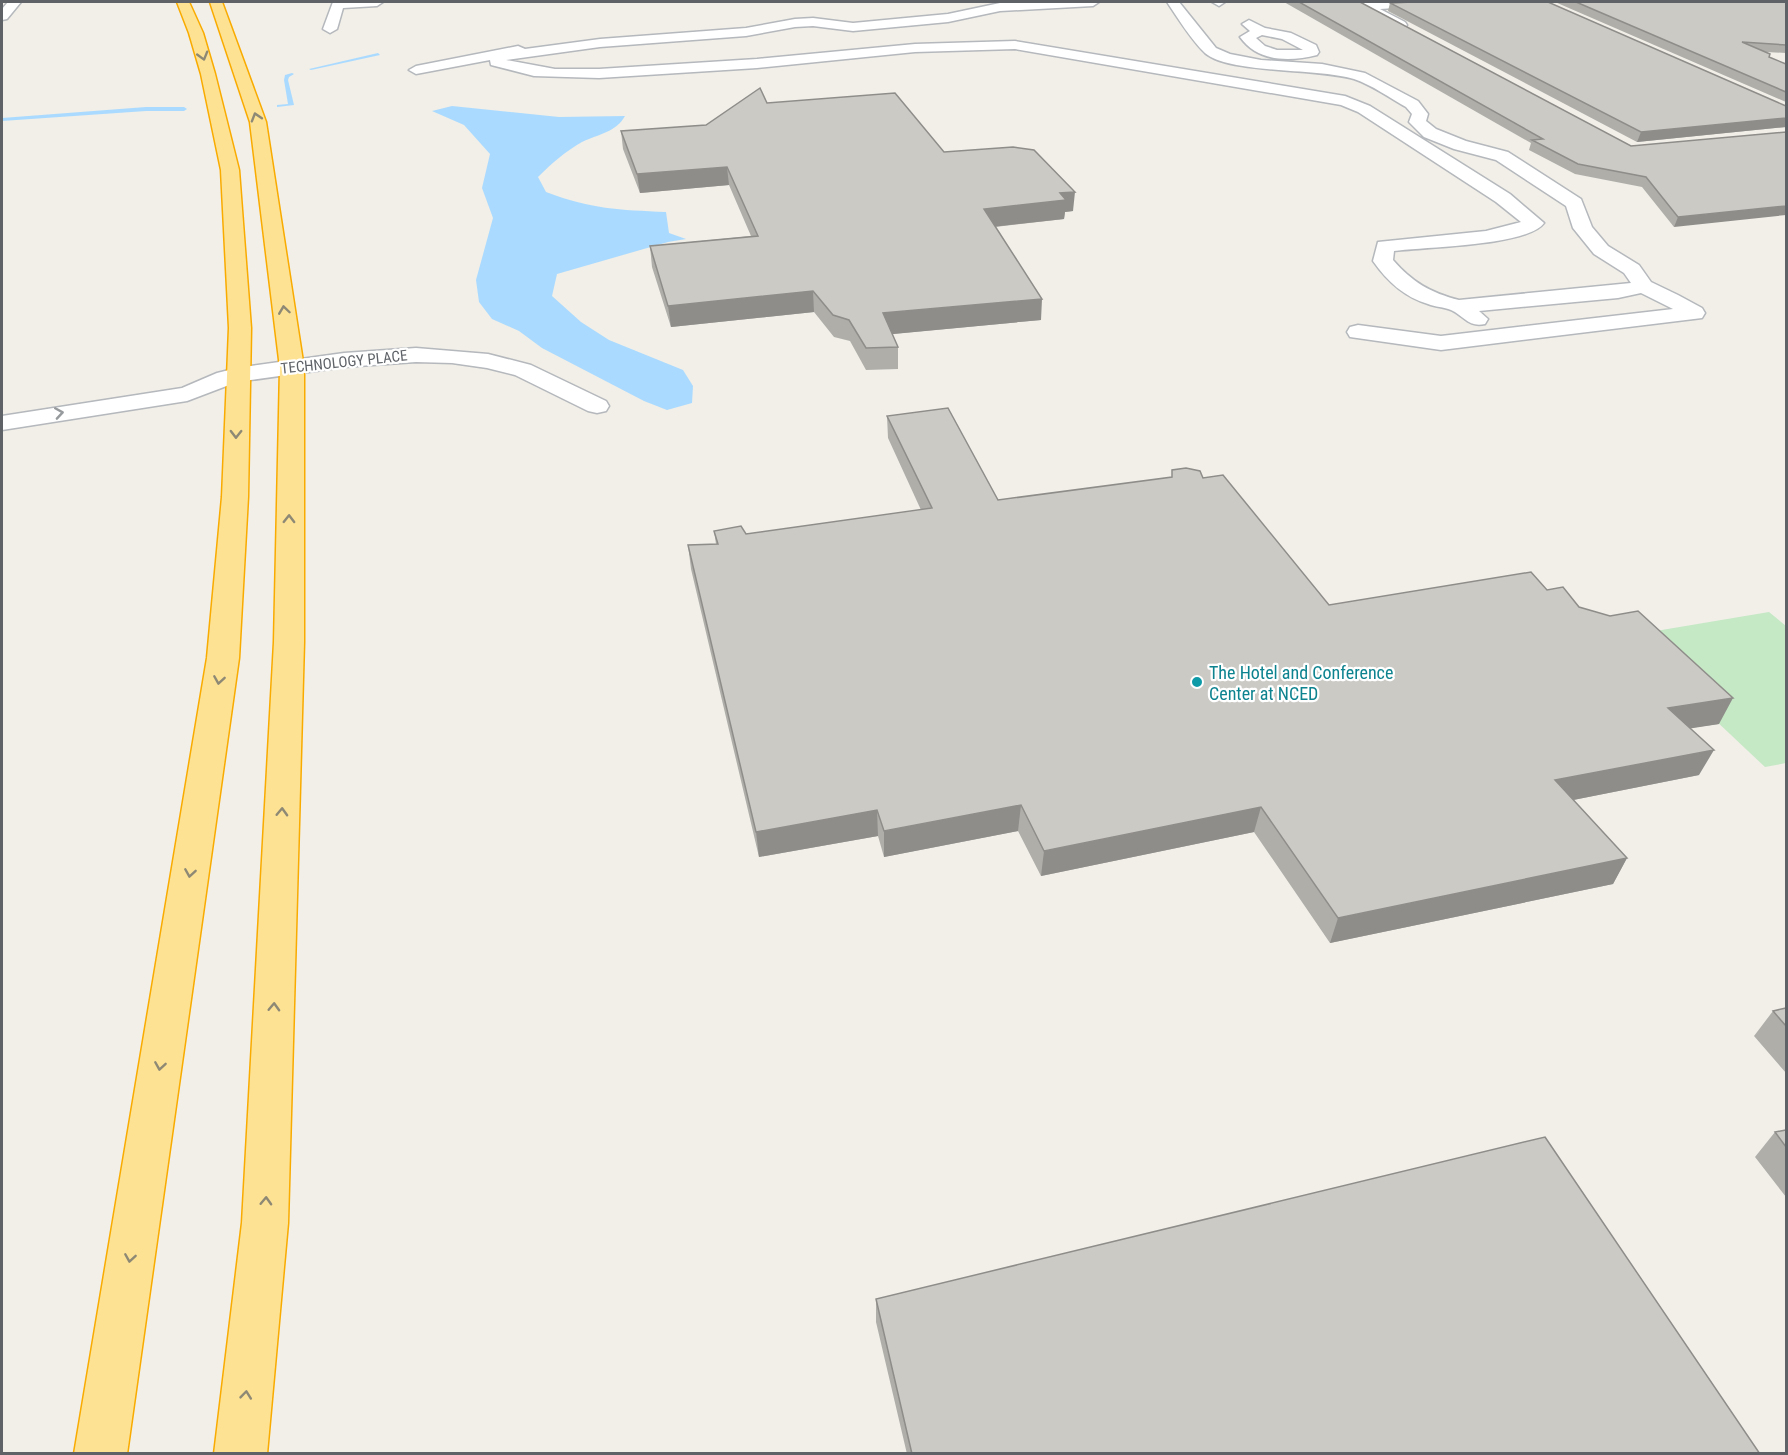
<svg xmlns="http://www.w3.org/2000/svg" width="1788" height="1455" font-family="'Roboto Condensed',sans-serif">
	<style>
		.green { fill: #c5e8c5 }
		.water { fill: #aadaff }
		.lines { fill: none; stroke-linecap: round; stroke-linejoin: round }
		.stream { fill: #aadaff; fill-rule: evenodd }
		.minor-casing { stroke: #b5b8bc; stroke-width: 3 }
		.highway-casing { stroke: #f9ab00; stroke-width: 3 }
		.minor { fill: #fff; fill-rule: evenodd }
		.highway { fill: #fde293; fill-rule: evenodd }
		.wall { fill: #afaea9 }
		.shaded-wall { fill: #8f8d8a }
		.building { fill: #cccac5; stroke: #8f8d8a; stroke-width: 1.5 }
		.oneway { stroke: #8e8975 }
		.oneway2 { stroke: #979a9d }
		.culture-dot { fill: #0f9aa8; stroke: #fff; stroke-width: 2 }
		.labels { text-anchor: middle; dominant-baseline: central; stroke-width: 4.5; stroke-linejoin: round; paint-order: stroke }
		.far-street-label { font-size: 15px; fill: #5f6368; stroke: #fff }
		.culture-label { font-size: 18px; fill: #0d838f; stroke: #fff; text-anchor: start }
	</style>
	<rect width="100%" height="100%" fill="#f1efe8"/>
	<path class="green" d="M1769 612 1786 626V763L1765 767 1626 636Z"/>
	<path class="water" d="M452 106 559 117 625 116C616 132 599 134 582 142 566 151 551 164 538 177L546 192C591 209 619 210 666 212L669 233 686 239 668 242 557 274 552 296 581 322 609 340 683 370 693 386 692 403 667 410 644 401 542 348 519 331 492 319 479 302 476 280 493 218 482 188 490 154 464 125 432 111Z"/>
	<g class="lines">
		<path class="stream" d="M378 53 380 55 311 70 309 69Z
			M292 73 294 74 289 77 288 80 294 105 277 107V105L288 104 284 80 285 75Z
			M146 107H184L187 109 184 111H146L2 121V118Z"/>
		<defs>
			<path id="minor" d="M8 2H21L7 19 2 20V9Z
				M333 2H383L377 6 343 8 337 29 330 33 323 29Z
				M1029 2H1099L1093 6 1000 11 948 22 853 31 813 26 795 27 746 36 600 47 506 60 555 69H599L757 59 915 44 1015 41 1345 96 1370 106 1510 194 1544 223C1528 246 1423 247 1394 251L1393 260C1412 282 1431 293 1459 300L1631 283 1624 273 1594 254 1573 228 1566 206 1496 160 1454 149 1424 137 1409 122 1412 114 1406 107C1390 98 1372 85 1354 79 1319 68 1229 74 1205 53 1192 41 1177 17 1167 2H1179L1216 48 1230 54 1261 60 1322 64 1365 73 1418 101 1428 114 1426 121 1436 129 1466 141 1508 152 1581 199 1592 227 1608 246 1639 265 1651 282 1678 295 1702 308 1705 313 1702 318 1694 319 1441 350 1350 337 1347 332 1350 327 1358 325 1441 336 1673 309 1641 293 1618 298 1479 311 1488 319 1485 324C1469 328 1464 316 1451 310 1444 307 1435 307 1428 304 1404 297 1387 281 1373 261L1378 242 1486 231 1521 222 1496 202 1358 112 1341 105 1015 49 915 52 757 68 599 78 534 76 491 65 490 60 416 74 409 70 416 66 518 46 525 49 600 39 746 28 795 19 813 18 853 23 948 14 1000 3Z
				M1212 2H1225L1219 6Z
				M1373 2H1432L1426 6 1380 9 1405 22 1407 25 1405 28 1400 29 1357 6 1359 3Z
				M1249 20 1265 28 1291 33 1316 45 1319 52 1317 55C1289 62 1258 62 1240 37L1250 31 1242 24ZM1262 35 1282 39 1303 50H1277L1265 46 1256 38Z
				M416 348 488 354 531 365 606 401 609 406 606 411 597 413 588 411 515 375 487 368 452 363 416 362 344 367 237 382 187 401 2 430V416L182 388 217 373 237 368 344 353Z"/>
			<path id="highway" d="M177 2H189L203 33 215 74 239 170 251 328 248 497 239 658 127 1454H74L207 658 222 497 229 328 221 170 201 74 189 33Z
				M210 2H222L266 122 304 368V642L288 1223 267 1454H214L242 1223 274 642 280 368 250 122Z"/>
		</defs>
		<use href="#minor" class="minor-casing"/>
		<use href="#highway" class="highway-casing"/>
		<use href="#minor" class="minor"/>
		<use href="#highway" class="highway"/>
	</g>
	<path class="wall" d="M1284 2H1360L1631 146 1786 132 1674 227 1642 187 1575 174 1529 150 1531 143Z
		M1555 2H1786V53L1766 52 1769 57 1786 64V102Z
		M1390 3 1786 106V127L1637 142 1388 11Z
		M767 103 944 152 1073 211 1065 212 1064 219 995 227 1041 320 892 334 898 347V369L866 370 850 341 834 337 814 312 671 327 652 267 650 246 751 236 729 185 640 193 623 149 621 131 706 125Z
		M887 416 998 500 1203 478 1329 605 1547 590 1579 607 1719 724 1690 728 1699 775 1573 800 1627 858 1613 884 1330 943 1254 832 1041 876 1018 831 884 857 878 836 759 857 691 569 688 545 716 544 714 531 746 534 921 510 888 438Z
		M1786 1008V1073L1754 1036 1773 1011Z
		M1786 1130V1197L1755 1157 1775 1132Z
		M876 1299 1760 1454H907L876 1322Z"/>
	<path class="shaded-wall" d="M1786 118V127L1637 142 1641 132Z
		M727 167 729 185 640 193 637 174Z
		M1075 192 1073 211 1065 212 1064 219 983 228 984 209 1060 193Z
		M1786 206V215L1674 227 1678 217Z
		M813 291 814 312 671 327 668 306Z
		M1042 299 1041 320 883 335V313Z
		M1733 698 1719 724 1655 734 1668 708Z
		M1714 750 1699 775 1543 806 1555 780Z
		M1021 805 1018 831 884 857V831Z
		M1261 807 1254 832 1041 876 1044 851Z
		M877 810 878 836 759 857 756 832Z
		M1627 858 1613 884 1330 943 1338 918Z"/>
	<path class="building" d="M1299 2H1360L1631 146 1786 132V206L1678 217 1646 177 1578 164 1532 140 1543 139Z
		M1413 2H1548L1786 106V118L1641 132 1390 3Z
		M1576 2H1786V45L1742 42 1770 54 1769 57 1786 64V92Z
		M760 88 767 103 895 93 944 152 1013 147 1034 150 1075 192 1060 193 1066 200 984 209 1042 299 883 313 898 347 866 348 849 320 833 315 813 291 668 306 650 246 758 236 727 167 637 174 621 131 706 125Z
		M948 408 998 500 1172 477V470L1186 468 1200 471 1203 478 1223 475 1329 605 1531 572 1547 590 1563 587 1579 607 1610 616 1638 611 1733 698 1668 708 1714 750 1555 780 1627 858 1338 918 1261 807 1044 851 1021 805 884 831 877 810 756 832 688 545 718 544 714 531 741 526 746 534 932 508 887 416Z
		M1786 1008V1026L1773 1011Z
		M1786 1130V1147L1775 1132Z
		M1545 1137 1760 1454H912L876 1299Z"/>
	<defs><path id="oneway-chevron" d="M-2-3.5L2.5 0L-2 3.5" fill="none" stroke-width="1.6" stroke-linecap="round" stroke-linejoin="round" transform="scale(1.5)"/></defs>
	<g class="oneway">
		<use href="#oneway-chevron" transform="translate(203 56) rotate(74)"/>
		<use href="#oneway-chevron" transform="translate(256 117) rotate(-107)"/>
		<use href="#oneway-chevron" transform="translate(284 310) rotate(-98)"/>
		<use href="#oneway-chevron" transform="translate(236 434) rotate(91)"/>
		<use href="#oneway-chevron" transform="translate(289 519) rotate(-89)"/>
		<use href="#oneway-chevron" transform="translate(219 680) rotate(99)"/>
		<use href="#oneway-chevron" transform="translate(282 812) rotate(-88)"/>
		<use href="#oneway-chevron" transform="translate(190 873) rotate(99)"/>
		<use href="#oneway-chevron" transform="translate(274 1007) rotate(-88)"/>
		<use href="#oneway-chevron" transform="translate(160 1066) rotate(99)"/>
		<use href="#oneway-chevron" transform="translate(266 1201) rotate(-88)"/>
		<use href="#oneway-chevron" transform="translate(130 1258) rotate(99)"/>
		<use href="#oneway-chevron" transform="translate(246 1395) rotate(-84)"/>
	</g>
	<use class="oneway2" href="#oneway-chevron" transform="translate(59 413) rotate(-9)"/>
	<circle class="culture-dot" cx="1197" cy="682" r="6"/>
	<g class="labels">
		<g class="far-street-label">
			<text transform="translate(344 362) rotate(-6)">TECHNOLOGY PLACE</text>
		</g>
		<g class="culture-label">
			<text x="1209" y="672">The Hotel and Conference<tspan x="1209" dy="21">Center at NCED</tspan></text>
		</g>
	</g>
	<rect width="1788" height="1455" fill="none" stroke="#5f6368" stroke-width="6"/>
</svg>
